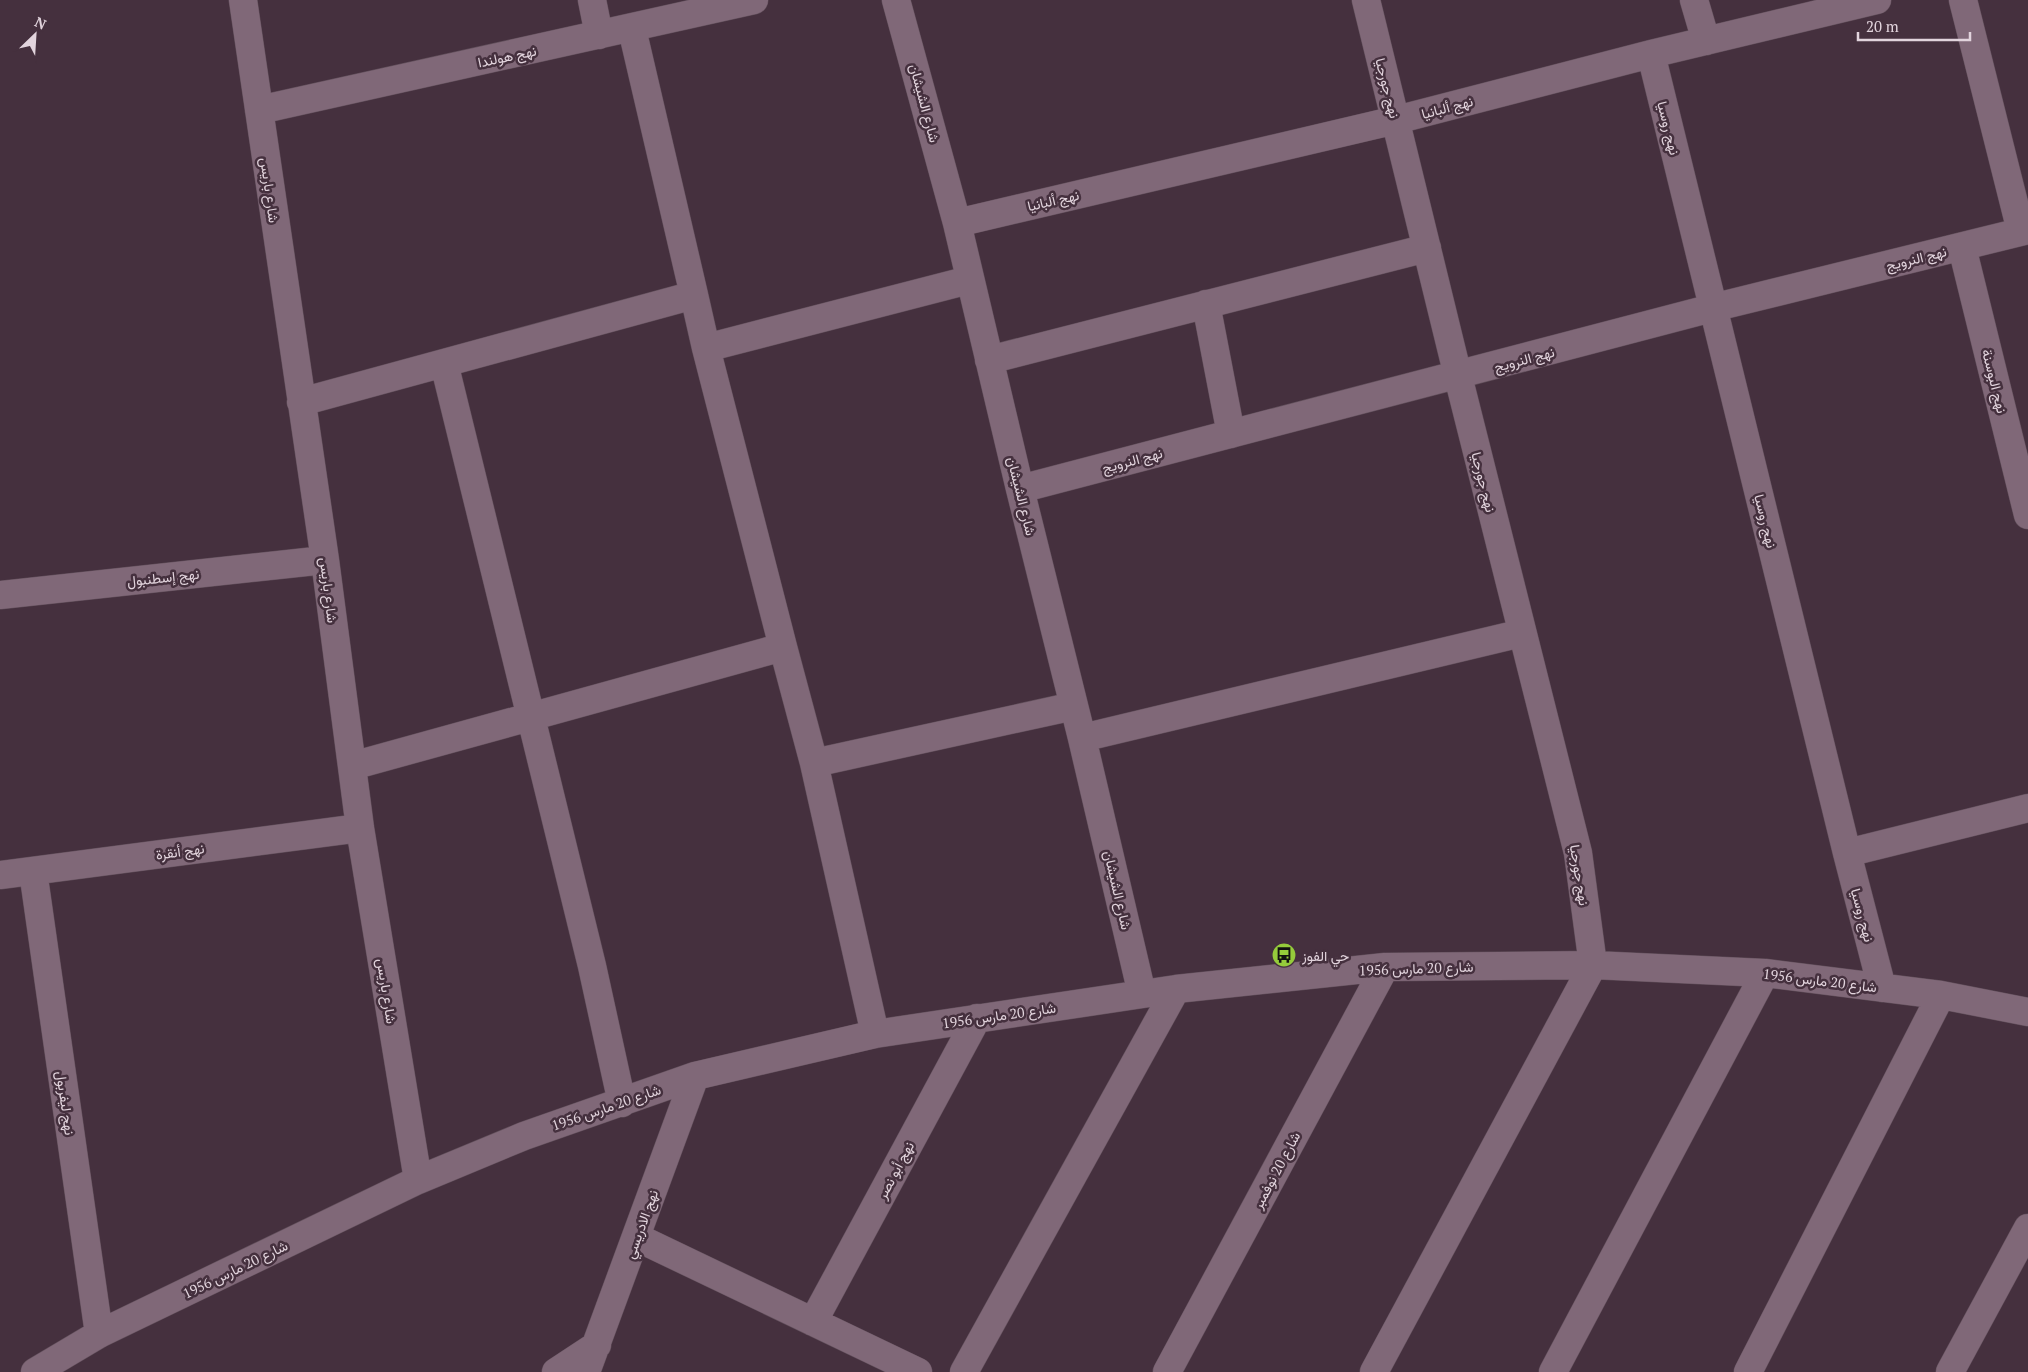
<svg xmlns="http://www.w3.org/2000/svg" width="2028" height="1372" font-family="'PT Serif',Vazirmatn,serif">
	<style>
		.lines { fill: none; stroke-linecap: round; stroke-linejoin: round }
		.minor-casing { stroke: #62505c; stroke-width: 29 }
		.minor { stroke: #806878; stroke-width: 28 }
		.labels { text-anchor: middle; dominant-baseline: central; stroke-width: 5; stroke-linejoin: round; paint-order: stroke }
		.street-label { font-size: 14px; fill: #e2d4dd; stroke: #45303e }
		.poi-label { font-size: 14px; fill: #e2d4dd; stroke: #45303e; text-anchor: start }
	</style>
	<rect width="100%" height="100%" fill="#45303e"/>
	<g class="lines">
		<defs>
			<path id="minor" d="M243 0 325 560 360 828 418 1180
				M592 0 599 35
				M896 0 957 223 1020 489 1082 738 1142 994
				M1366 0 1458 376 1578 853 1593 965 1374 1372
				M1694 0 1706 41
				M1963 0 2021 231
				M632 29 694 295
				M1651 54 1847 853 1882 988
				M259 110 754 0
				M957 223 1396 120 1651 54 1877 0
				M1962 247 2028 515
				M1206 304 1231 434
				M706 348 969 280
				M989 360 1427 248
				M444 363 592 966 622 1103
				M301 402 694 295 706 348 783 647
				M1020 489 1712 308 2028 230
				M0 595 325 560
				M1082 738 1522 633
				M814 763 1074 706
				M352 766 783 647 814 763 875 1034
				M1847 853 2028 808
				M33 871 99 1334
				M0 875 360 828
				M636 1237 918 1372
				M813 1322 977 1018
				M35 1372 99 1334 418 1180 524 1136 695 1076 875 1034 1176 989 1385 967 1593 965 1765 973 1941 995 2028 1012
				M556 1372 597 1345
				M586 1372 695 1076
				M964 1372 1176 989
				M1167 1372 1385 967
				M1553 1372 1765 973
				M1748 1372 1941 995
				M1950 1372 2028 1228"/>
		</defs>
		<use href="#minor" class="minor-casing"/>
		<use href="#minor" class="minor"/>
	</g>
	<defs>
		<symbol id="bus-disc" viewBox="-11 -11 22 22"><circle r="9.5" fill="#95cc3b" stroke="#45303e"/><path d="M-5-6H5V4H4V6H2V4H-2V6H-4V4H-5ZM-3.5-4V0h7V-4ZM-3.5 1.2v1.5H-2V1.2ZM2 1.2v1.5H3.5V1.2Z" fill="#111"/></symbol>
	</defs>
	<g fill-rule="evenodd">
		<use href="#bus-disc" x="1270" y="941" width="28" height="28"/>
	</g>
	<g class="labels">
		<g class="street-label">
			<text transform="translate(507 56) rotate(-12)">نهج هولندا</text>
			<text transform="translate(1388 88) rotate(76)">نهج جورجيا</text>
			<text transform="translate(925 103) rotate(75)">شارع الشيشان</text>
			<text transform="translate(1447 107) rotate(-15)">نهج ألبانيا</text>
			<text transform="translate(1669 128) rotate(76)">نهج روسيا</text>
			<text transform="translate(270 190) rotate(82)">شارع باريس</text>
			<text transform="translate(1053 200) rotate(-13)">نهج ألبانيا</text>
			<text transform="translate(1916 258) rotate(-14)">نهج النرويج</text>
			<text transform="translate(1524 359) rotate(-15)">نهج النرويج</text>
			<text transform="translate(1995 381) rotate(76)">نهج البوسنة</text>
			<text transform="translate(1132 460) rotate(-15)">نهج النرويج</text>
			<text transform="translate(1484 482) rotate(76)">نهج جورجيا</text>
			<text transform="translate(1022 496) rotate(76)">شارع الشيشان</text>
			<text transform="translate(1766 521) rotate(76)">نهج روسيا</text>
			<text transform="translate(163 577) rotate(-6)">نهج إسطنبول</text>
			<text transform="translate(329 590) rotate(83)">شارع باريس</text>
			<text transform="translate(180 851) rotate(-8)">نهج أنقرة</text>
			<text transform="translate(1580 875) rotate(81)">نهج جورجيا</text>
			<text transform="translate(1118 890) rotate(77)">شارع الشيشان</text>
			<text transform="translate(1863 915) rotate(75)">نهج روسيا</text>
			<text transform="translate(1416 968) rotate(-2)">شارع 20 مارس 1956</text>
			<text transform="translate(1820 980) rotate(7)">شارع 20 مارس 1956</text>
			<text transform="translate(387 991) rotate(81)">شارع باريس</text>
			<text transform="translate(999 1015) rotate(-8)">شارع 20 مارس 1956</text>
			<text transform="translate(66 1103) rotate(82)">نهج ليفربول</text>
			<text transform="translate(606 1107) rotate(-19)">شارع 20 مارس 1956</text>
			<text transform="translate(895 1170) rotate(-62)">نهج أبو نصر</text>
			<text transform="translate(1276 1170) rotate(-62)">شارع 20 نوفمبر</text>
			<text transform="translate(641 1224) rotate(-70)">نهج الادريسي</text>
			<text transform="translate(235 1269) rotate(-26)">شارع 20 مارس 1956</text>
		</g>
		<g class="poi-label">
			<text x="1302" y="955">حي الفوز</text>
		</g>
	</g>
	<g transform="translate(35 35) rotate(25)" stroke="#45303e" stroke-width="4" paint-order="stroke">
	<path d="M0-4L9 19L0 12L-9 19Z" fill="#e2d4dd"/>
	<text y="-8" font-size="14" font-weight="bold" text-anchor="middle" fill="#e2d4dd">N</text>
	</g>
	<path d="M1858 32v8h112v-8" fill="none" stroke="#e2d4dd" stroke-width="2.5"/>
	<text x="1866" y="32" font-size="15" fill="#e2d4dd" stroke="#45303e" stroke-width="4" paint-order="stroke">20 m</text>
</svg>
